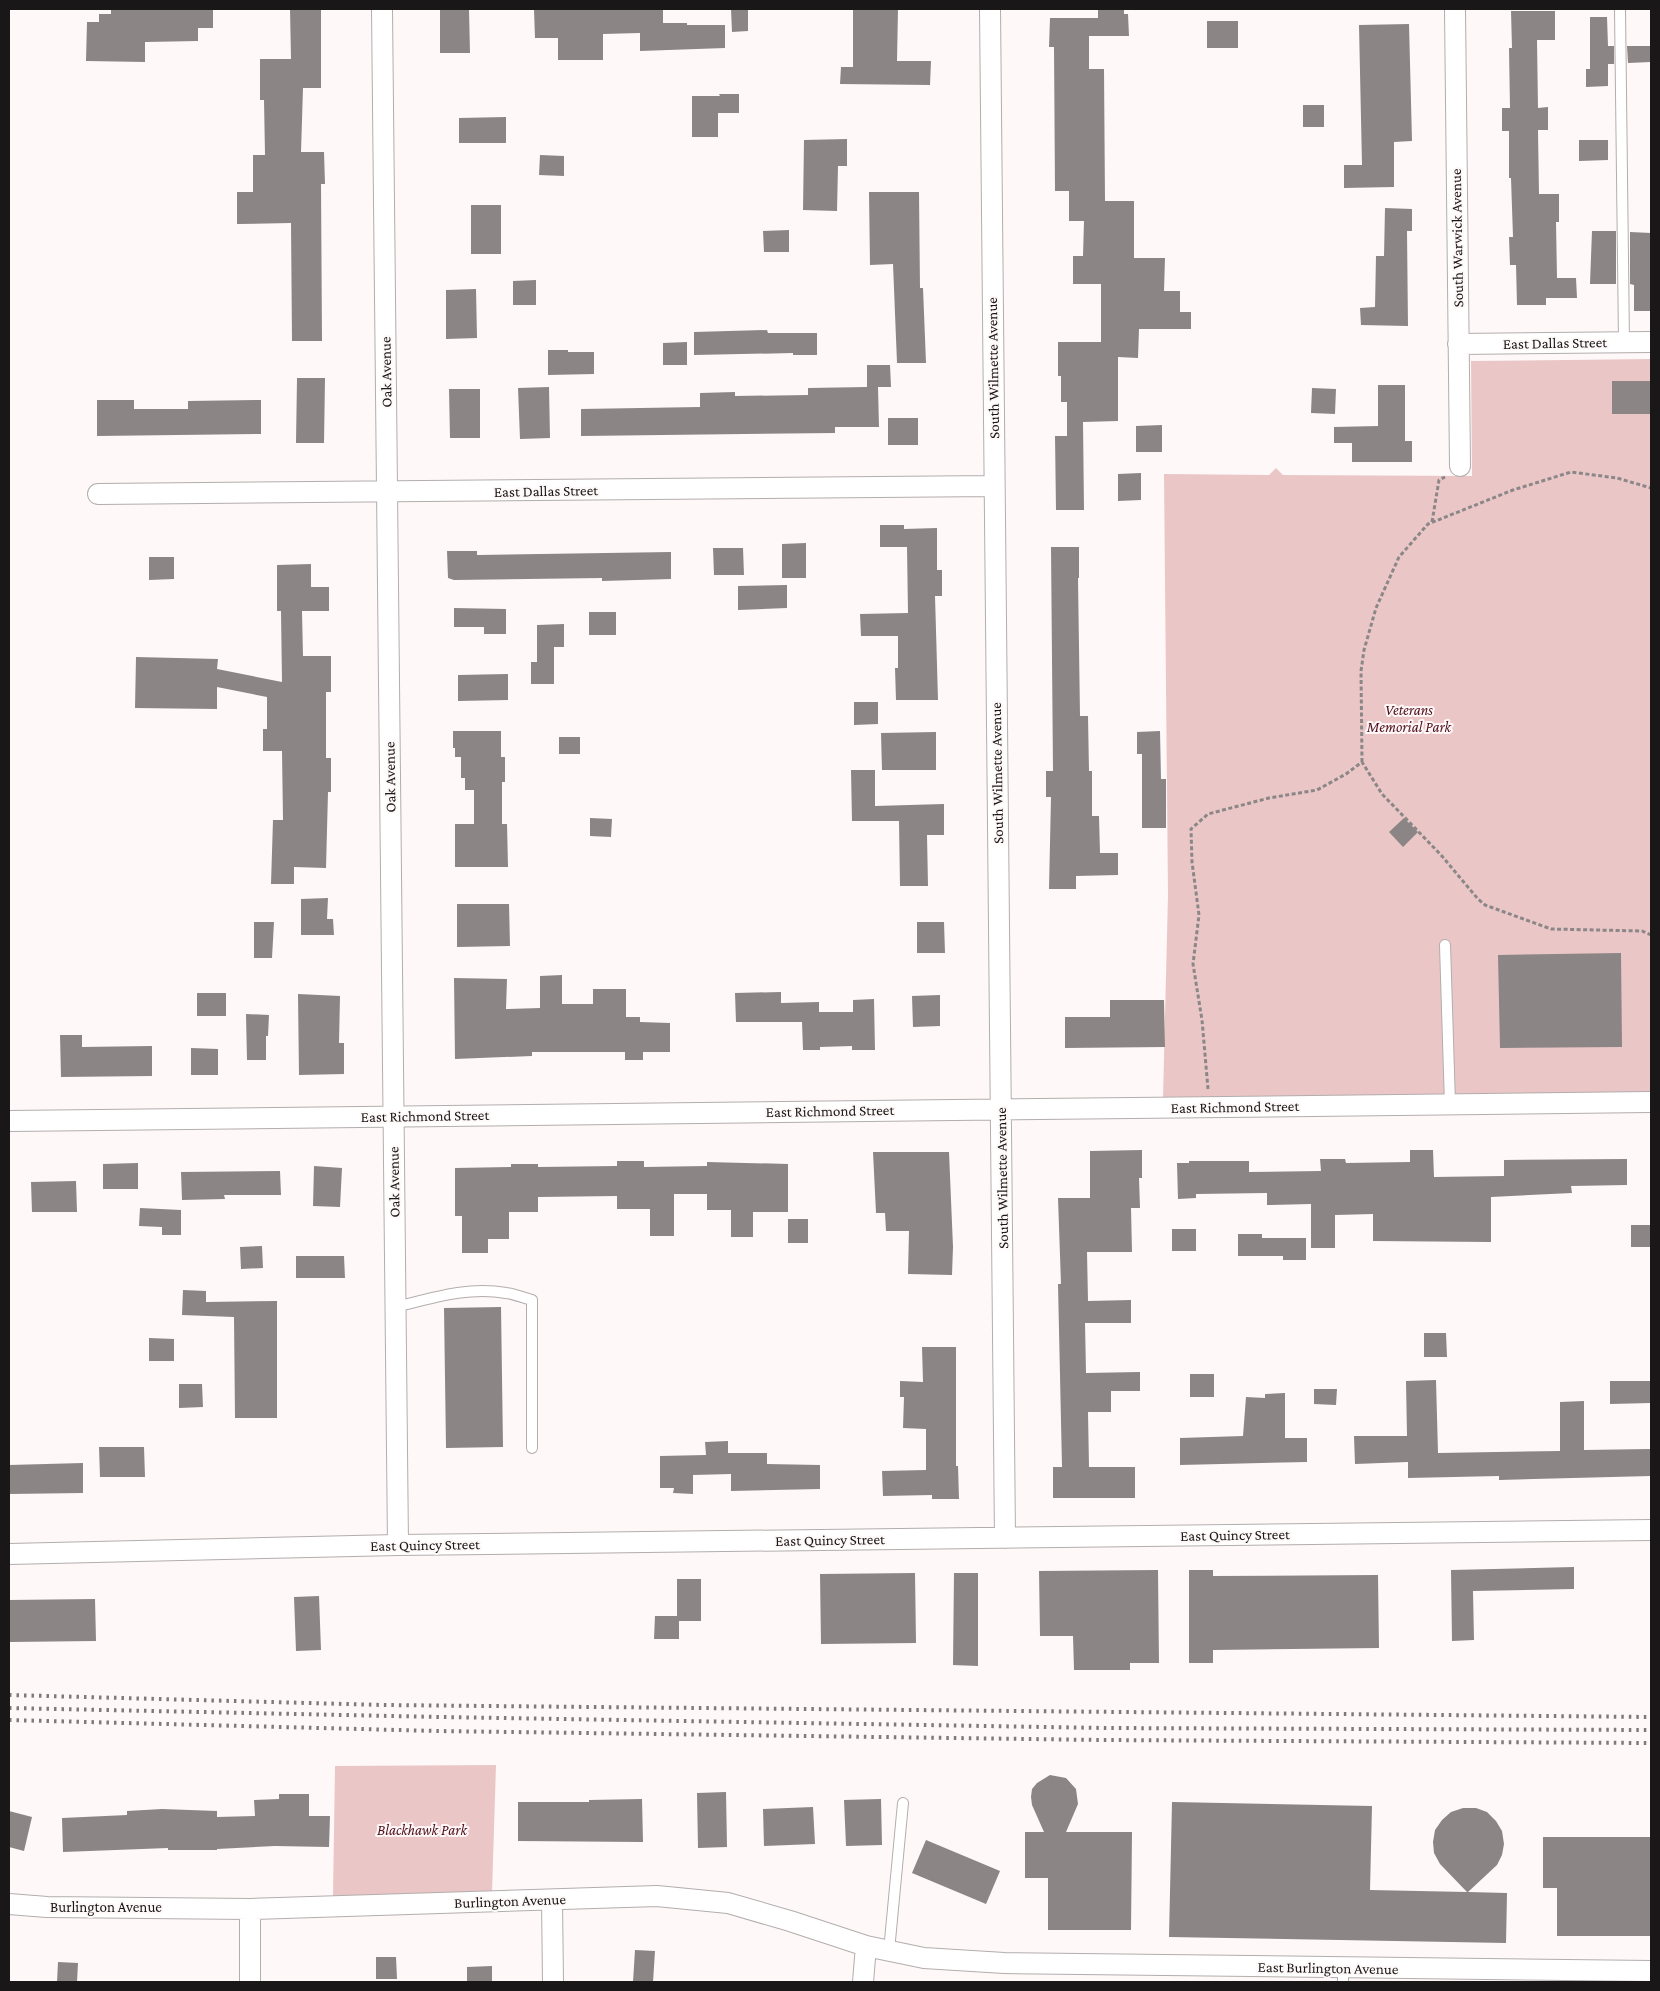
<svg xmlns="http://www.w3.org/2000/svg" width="1660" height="1991" font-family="'Crimson Pro',serif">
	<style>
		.green { fill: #ebc6c7 }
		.building { fill: #8b8585 }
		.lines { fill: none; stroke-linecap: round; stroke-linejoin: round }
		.service-casing { stroke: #b3adad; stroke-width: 12 }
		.minor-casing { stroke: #b3adad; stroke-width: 22 }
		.path { stroke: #8b8787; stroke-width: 3; stroke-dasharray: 4 2.5; stroke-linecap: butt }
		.service { stroke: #fff; stroke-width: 10 }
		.minor { stroke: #fff; stroke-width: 20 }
		.rail { stroke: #7e7a7a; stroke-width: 4; stroke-dasharray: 2.5 5; stroke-linecap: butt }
		.labels { text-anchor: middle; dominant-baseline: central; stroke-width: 4; stroke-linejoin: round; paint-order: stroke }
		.street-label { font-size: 15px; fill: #191717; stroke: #fef8f8 }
		.park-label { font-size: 15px; font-style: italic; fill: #4f0e1a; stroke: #fef8f8 }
	</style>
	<rect width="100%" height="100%" fill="#fef8f8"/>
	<path class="green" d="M1651 359V1093L1163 1098 1168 895 1164 474 1269 475 1276 468 1283 475 1472 476 1471 361Z
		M496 1765 492 1893 333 1897 335 1766Z"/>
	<path class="building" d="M111 9H213V28H198V41L145 42V62L86 61 87 22H99V14H111Z
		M290 9H321V88H303L301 152H324L325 184H321L322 341H292L291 223 237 224V192H253V155H265L264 100H260V59H291Z
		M440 9H469L470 53H440Z
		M534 9H663V23H687V25H725V48L640 51V33L603 34V60H558V38H535Z
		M731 9H748V31L732 32Z
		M853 9H898L897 61H931L930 85 840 84 841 67H853Z
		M1098 9H1124V14H1128L1129 36H1089V69H1104L1105 201H1134V258H1165L1164 291H1180V312H1191V329H1139L1138 358 1118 357V421L1083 422 1084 510H1056L1055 436H1067V402H1061V376H1058V342H1101V284H1073V256H1083L1084 221H1069V191H1055L1054 47H1049L1050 18H1098Z
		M1511 11H1555V40H1537L1538 108 1548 107V130H1538L1539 194H1559V222H1556L1557 278H1576L1577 298H1546V305H1517L1516 265H1510L1509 237H1513L1511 178H1509V131H1502V108H1510L1509 48H1512Z
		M1590 17H1607L1608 46H1614V64H1608V86L1586 87V69H1590Z
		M1207 21H1238V48H1207Z
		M1409 24 1412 141 1394 142V187L1344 188V165H1362L1359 25Z
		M1627 46H1651V62L1628 63Z
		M719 94H739V113H718V137H692V96H720Z
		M1303 105H1324V127H1303Z
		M506 117V143H459V118Z
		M847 139V166H838L837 211 803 210 804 140Z
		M1579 140H1608V160L1579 161Z
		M540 155 564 156V176L539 175Z
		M869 192H919L920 288H923L926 363H897L893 264 870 265Z
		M471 205H501V254H471Z
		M1385 208 1412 209V231H1407L1408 326 1361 325 1360 308 1375 307 1376 256H1384Z
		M789 230V252H764L763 231Z
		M1592 231H1616V284H1590Z
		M1630 232 1651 233V311H1634V285L1630 284Z
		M536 280V305H513V281Z
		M476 289 477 338 446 339V290Z
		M767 330 768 333H817V355H793V353L694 355V332Z
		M687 342V365H663V343Z
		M548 350H568V352H594V374L548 375Z
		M867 365H890L891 387H878L879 427H835V433L581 436V409L700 407V393L735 392V396L808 395V388L867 387Z
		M297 378H325L324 443H296Z
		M1612 381H1651V414H1612Z
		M1378 385H1405V441H1412V462H1352V443H1334V427L1378 426Z
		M549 387 550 438 520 439 518 388Z
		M1312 388 1336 389 1335 414 1311 413Z
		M449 389H480V438H450Z
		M97 400H134V409H188V401L261 400V434L97 436Z
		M888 418H918V445H888Z
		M1162 425V452H1136V426Z
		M1141 473V500L1118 501V474Z
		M880 525H904V529L937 528V570H942V596H935L938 700H896L895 668H898V636H861L860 614 908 613 907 547H880Z
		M806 543V578H782V544Z
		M1051 547H1079V578H1078L1080 716H1088L1089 771H1092V816H1099L1100 853H1118V875L1076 876V889H1049L1051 797H1046V771H1053Z
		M713 548H743L744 575H714Z
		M447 551H477V555L671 552V579L602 581V578L454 580 448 578Z
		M149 557H174V579L149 580Z
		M311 564V587H329V611H302L303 656H331V692H326V758H331V792H328L326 868 294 867V884H271L273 820H283L282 751H263V729H267V697L217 687V709L135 708 136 657 218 659 217 669 282 682 281 611H277V565Z
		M787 585V608L738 610V586Z
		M454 608 506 609V634H484V627H454Z
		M589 612H616V635H589Z
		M564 624V647H554V684H531V662H537V625Z
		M508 674V700L458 701V675Z
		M854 702H878V724L854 725Z
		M453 731H501V757H505V782H502V824H507L508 867H455V824H474V790H465V778H461V757H455V748H453Z
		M1160 731 1161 779H1166V828H1142V754H1137V732Z
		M936 732V770H882L881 733Z
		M559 737H580V754H559Z
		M851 770H875V806L944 804V835H927L928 886H900L899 821H852Z
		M590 818 612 819 611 837 590 836Z
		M1404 818 1418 832 1403 847 1389 832Z
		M328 898 327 919H333L334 935H301V899Z
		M457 904H509L510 946 457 947Z
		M254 922H274L272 958H254Z
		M917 922H944L945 953H917Z
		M1621 953 1622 1047 1500 1048 1498 955Z
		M562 975V1004H593V989H626V1017H640V1022L670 1023V1052H643V1060H625V1052H532V1056L455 1059 454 978 507 979 506 1009 540 1008V976Z
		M781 992V1003L819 1002V1012H853V1000L874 999 875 1050H852V1046L820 1047V1050H803L802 1022H736L735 993Z
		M197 993H226V1016H197Z
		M298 994 340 996 339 1043H344V1074L299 1075Z
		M940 995V1026L913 1027 912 996Z
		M1110 1000H1164L1165 1047 1065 1048V1017H1110Z
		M246 1014 269 1015 268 1036H266V1060H247Z
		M60 1035H82V1047L152 1046V1076L61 1077Z
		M191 1048 218 1049V1075H191Z
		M1142 1150V1178H1139L1140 1208H1131L1132 1252H1087L1088 1301 1131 1300V1323H1085L1086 1373 1140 1372V1391H1111V1412H1088L1089 1467H1135V1498H1053V1467H1062L1058 1284H1061L1058 1198H1090V1151Z
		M1410 1150H1433L1434 1177 1504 1176V1160L1627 1159V1185L1571 1186 1572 1193 1491 1197V1242L1373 1241V1214L1335 1215V1248H1311V1204L1267 1205V1193L1196 1194V1198L1178 1199 1177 1163H1189V1161H1249V1172L1321 1171 1320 1159H1345L1346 1163 1410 1162Z
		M873 1152H949L953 1247 952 1275 908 1274 909 1231H886L885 1213H876Z
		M617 1161H644V1167L707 1166V1162L788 1164V1212H753V1237H731V1210H707V1194H674V1236H650V1209H617V1196L538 1197V1212H509V1239H488V1253H462V1216H455V1168L511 1167V1164H538V1167L617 1166Z
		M138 1163V1189H103V1164Z
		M314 1166 342 1168 340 1207 313 1206Z
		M280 1171 281 1195H224L225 1199 182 1200 181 1172Z
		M76 1181 77 1212H32L31 1182Z
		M140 1208 181 1210V1235H162V1227L139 1226Z
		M788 1219H808V1243H788Z
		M1631 1225H1650L1651 1247H1631Z
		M1172 1229H1196V1251H1172Z
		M1238 1234H1262V1238H1306V1260H1283V1256H1238Z
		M262 1246 263 1268 241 1269 240 1247Z
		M296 1256H344L345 1278H296Z
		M183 1290 206 1291V1302L277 1301V1418H235L234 1317 182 1315Z
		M501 1307 503 1447 446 1448 444 1308Z
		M1424 1333H1446L1447 1357H1424Z
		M149 1338 174 1339V1361H149Z
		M922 1347H956V1466H958L959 1499H932V1495L883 1496 882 1471 926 1470V1429L903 1428 904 1397H900V1381L923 1382Z
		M1190 1374H1214V1397H1190Z
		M1436 1380 1438 1453 1560 1451V1402L1584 1401V1450L1651 1449V1476L1499 1480V1476L1408 1478V1462L1355 1464 1354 1436H1407L1406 1381Z
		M1610 1381H1651V1403L1610 1404Z
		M179 1384H202L203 1407 179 1408Z
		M1314 1389H1337L1336 1405 1314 1404Z
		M1285 1393V1438H1307V1462L1180 1465V1438L1243 1436 1246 1397 1265 1398V1394Z
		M728 1441V1453H767V1464L820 1465V1489L731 1491V1474L693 1475V1494L673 1493 674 1488H660V1456L706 1455 705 1442Z
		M99 1447H144L145 1477H100Z
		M83 1463V1493L9 1494V1465Z
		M1574 1567V1589L1473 1591 1474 1640 1452 1641 1451 1570Z
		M1158 1570 1159 1663H1130V1670H1074L1073 1636H1040L1039 1571Z
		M1189 1570H1213V1576L1378 1575 1379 1648 1213 1650V1663H1189Z
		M915 1573 916 1643 821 1644 820 1574Z
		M954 1573H978V1666L953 1665Z
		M677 1579H701V1621H679V1639H654L655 1616H677Z
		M319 1596 321 1650 296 1651 294 1597Z
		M95 1599 96 1641 9 1642V1600Z
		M1050 1775 1066 1778 1076 1789 1078 1804 1066 1832H1132L1131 1930H1048V1878H1025V1832H1044L1032 1805 1031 1797 1032 1789 1037 1783Z
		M726 1792 727 1847 698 1848 697 1793Z
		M279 1794H309V1816H330L329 1847 275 1846 217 1849V1850H168V1848L63 1852 62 1818 127 1815V1811L162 1809 217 1811V1817L255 1816 254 1800 279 1799Z
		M642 1799 643 1842 518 1841V1802H589V1800Z
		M881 1799 882 1845 846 1846 844 1800Z
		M1172 1802 1372 1806 1370 1890 1467 1892 1440 1864 1434 1853 1433 1842 1435 1830 1442 1820 1451 1812 1463 1808H1476L1487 1812 1496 1821 1502 1831 1504 1844 1502 1855 1497 1865 1468 1892 1507 1893 1506 1943 1169 1937Z
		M813 1807 815 1844 764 1846 763 1809Z
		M9 1811 32 1817 24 1851 9 1847Z
		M1543 1837H1651V1936H1557V1888H1543Z
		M926 1840 1000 1871 986 1904 912 1873Z
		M635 1950 655 1951 653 1982H633Z
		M376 1957H396L397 1979H376Z
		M58 1962 78 1963 77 1982H57Z
		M492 1966V1982H467V1967Z"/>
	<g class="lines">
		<defs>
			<path id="service" d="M1620 9 1624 342
				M1445 945 1450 1104
				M396 1307C432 1298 469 1286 506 1293 515 1294 524 1298 532 1300V1448
				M889 1951 903 1803
				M1343 1967V1982"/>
			<path id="minor" d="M382 9 398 1545
				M990 9 1005 1538
				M1455 9 1460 466
				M1458 344 1651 342
				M98 494 994 486
				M9 1121 1651 1102
				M9 1554 398 1545 1651 1530
				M552 1900 553 1982
				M9 1904 47 1907 250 1909 657 1896 728 1903 790 1921 866 1946 924 1958 1004 1963 1651 1971
				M250 1909V1982
				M863 1982 866 1946"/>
		</defs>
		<use href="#service" class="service-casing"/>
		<use href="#minor" class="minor-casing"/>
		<path class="path" d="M1432 522 1439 480 1445 477
			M1362 762 1361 671 1364 650 1376 608 1399 557 1428 524 1513 490 1571 472 1617 478 1651 488
			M1208 1089 1202 1020 1193 964 1199 915 1192 862 1191 829 1208 814 1269 798 1317 790 1346 774 1362 762 1382 794 1441 855 1478 899 1485 905 1551 929 1642 931 1651 935"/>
		<use href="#service" class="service"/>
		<use href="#minor" class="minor"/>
		<path class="rail" d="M9 1695 383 1705 1651 1717
			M9 1708 440 1717 1106 1728 1651 1730
			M9 1720 437 1731 1101 1740 1651 1743"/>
	</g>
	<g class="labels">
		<g class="street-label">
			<text transform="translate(1457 238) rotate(-91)">South Warwick Avenue</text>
			<text transform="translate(1555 343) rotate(-1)">East Dallas Street</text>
			<text transform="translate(993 368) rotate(-91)">South Wilmette Avenue</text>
			<text transform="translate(386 372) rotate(-91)">Oak Avenue</text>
			<text transform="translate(546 491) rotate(-1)">East Dallas Street</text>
			<text transform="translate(997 773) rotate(-91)">South Wilmette Avenue</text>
			<text transform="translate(390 777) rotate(-91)">Oak Avenue</text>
			<text transform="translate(1235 1107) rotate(-1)">East Richmond Street</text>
			<text transform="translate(830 1111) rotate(-1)">East Richmond Street</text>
			<text transform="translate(425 1116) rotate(-1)">East Richmond Street</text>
			<text transform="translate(1002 1178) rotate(-91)">South Wilmette Avenue</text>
			<text transform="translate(394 1182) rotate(-91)">Oak Avenue</text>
			<text transform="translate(1235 1535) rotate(-1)">East Quincy Street</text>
			<text transform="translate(830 1540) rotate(-1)">East Quincy Street</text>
			<text transform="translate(425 1545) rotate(-1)">East Quincy Street</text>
			<text transform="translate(510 1901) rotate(-2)">Burlington Avenue</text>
			<text x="106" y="1907">Burlington Avenue</text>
			<text transform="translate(1328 1968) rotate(1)">East Burlington Avenue</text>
		</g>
		<g class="park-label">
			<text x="1409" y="710">Veterans<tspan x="1409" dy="17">Memorial Park</tspan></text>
			<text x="422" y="1830">Blackhawk Park</text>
		</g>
	</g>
	<rect width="1660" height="1991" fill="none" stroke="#191717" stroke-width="20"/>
</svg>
